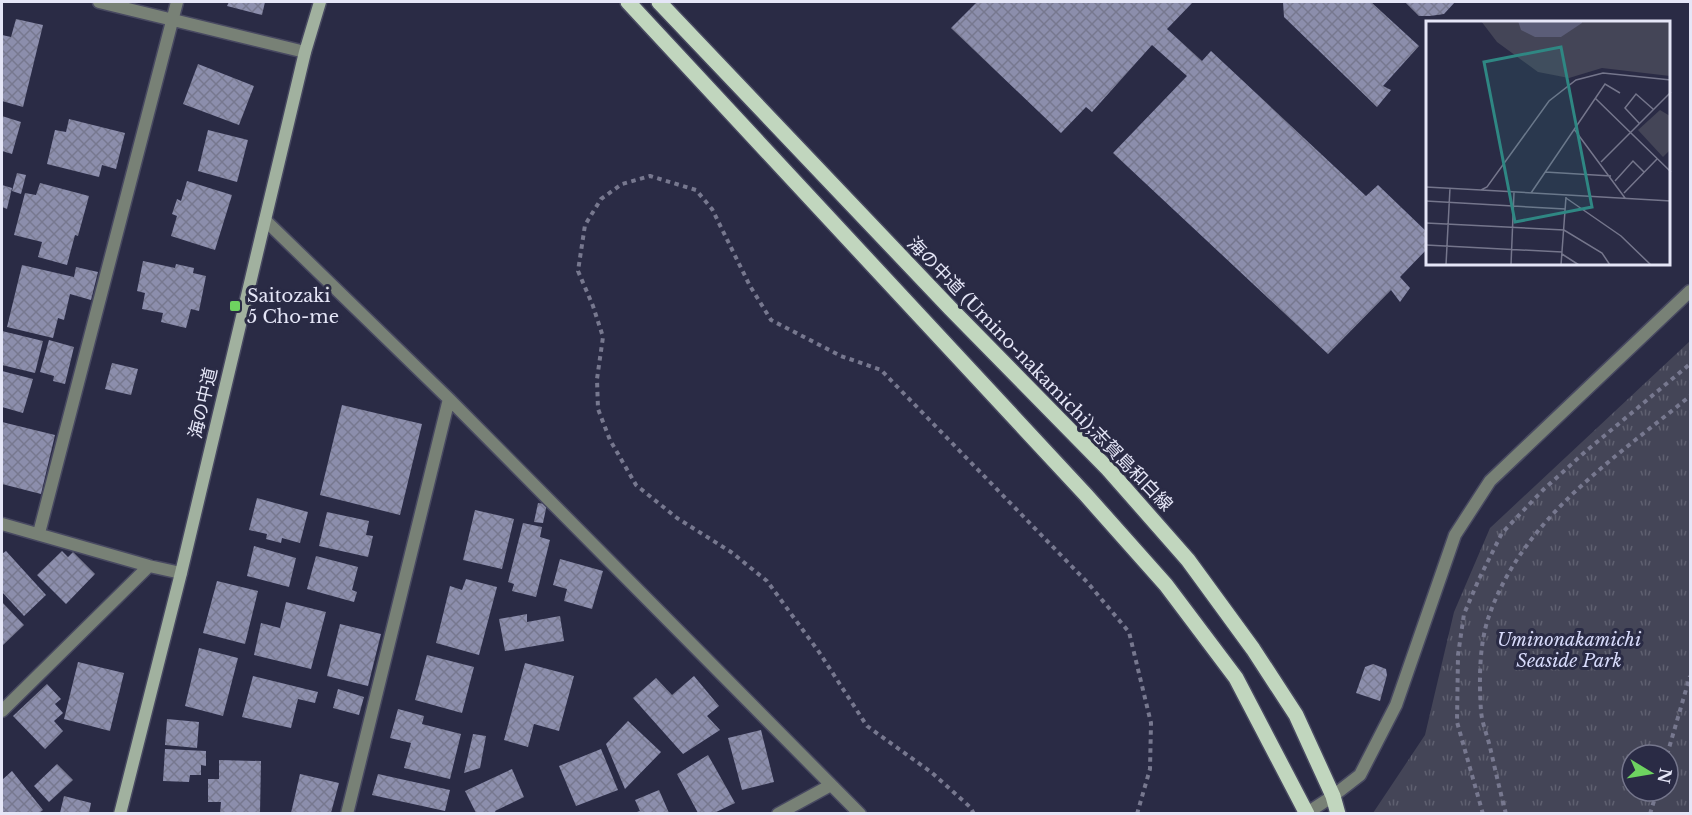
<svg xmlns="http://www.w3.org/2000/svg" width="1692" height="815" font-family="'Libre Baskerville','Noto Sans JP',serif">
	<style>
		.park { fill: url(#park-tufts); fill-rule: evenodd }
		.building { fill: url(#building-cross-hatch) }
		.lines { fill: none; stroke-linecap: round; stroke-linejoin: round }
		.lane-casing { stroke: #484961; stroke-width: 15 }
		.street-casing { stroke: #484961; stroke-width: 15 }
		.secondary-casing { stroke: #484961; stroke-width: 15 }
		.primary-casing { stroke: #484961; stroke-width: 18 }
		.path { stroke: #77788f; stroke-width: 4; stroke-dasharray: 4.5 4.5; stroke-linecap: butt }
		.lane { stroke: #788176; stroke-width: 12 }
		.street { stroke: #788176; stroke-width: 12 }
		.secondary { stroke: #a1b19f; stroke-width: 12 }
		.primary { stroke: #c1d6be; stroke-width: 15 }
		.poi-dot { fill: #6ed360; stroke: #2a2b45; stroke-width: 2 }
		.labels { text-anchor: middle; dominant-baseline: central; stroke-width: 6; stroke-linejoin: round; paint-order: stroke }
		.poi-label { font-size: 18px; fill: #e5e6f7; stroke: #2a2b45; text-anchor: start }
		.street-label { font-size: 18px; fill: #e5e6f7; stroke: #2a2b45 }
		.park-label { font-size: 18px; font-style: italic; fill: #d7dafa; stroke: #2a2b45 }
		.inset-road { fill: none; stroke: #75768c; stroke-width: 1.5 }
		.view { fill: #2f8783; fill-opacity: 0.15; stroke: #2f8783; stroke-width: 3 }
		.inset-edge { fill: none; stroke: #e5e6f7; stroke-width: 3 }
	</style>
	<defs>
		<pattern id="park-tufts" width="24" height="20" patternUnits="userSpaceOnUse" patternTransform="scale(1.5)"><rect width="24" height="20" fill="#444557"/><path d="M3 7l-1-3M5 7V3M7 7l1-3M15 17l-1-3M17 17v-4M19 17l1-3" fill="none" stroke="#5f6070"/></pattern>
		<pattern id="building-cross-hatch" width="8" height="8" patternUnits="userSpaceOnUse" patternTransform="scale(1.5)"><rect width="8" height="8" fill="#8c8eac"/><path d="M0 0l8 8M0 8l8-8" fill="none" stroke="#77788f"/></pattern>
	</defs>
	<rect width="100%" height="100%" fill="#2a2b45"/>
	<path class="park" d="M1690 341V813H1373L1425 735 1454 612 1490 528ZM1632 755H1668V791H1632Z"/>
	<path class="building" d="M229 2H265L262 15 227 6Z
		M977 2H1193L1167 29 1202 61 1211 51 1366 196 1378 185 1428 233V248L1400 277 1410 288 1400 302 1391 290 1328 354 1113 153 1187 76 1152 45 1092 112 1086 107 1061 133 951 28Z
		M1283 2H1371L1419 46 1383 86 1391 90 1377 107 1284 17Z
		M1405 2H1455L1444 14 1430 16H1419Z
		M16 19 43 25 23 107 2 101V35L11 37Z
		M198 64 254 86 239 125 183 104Z
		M2 116 21 122 12 154 2 151Z
		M69 119 125 133 116 169 102 165 99 177 47 164 55 130 66 132Z
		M208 130 248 140 237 182 198 171Z
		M17 173 26 175 21 194 12 191Z
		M187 181 232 195 215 250 171 236 177 216 172 214 177 199 181 201Z
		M40 183 89 196 78 236 75 235 67 265 38 257 42 242 14 235 25 193 36 195Z
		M2 185 12 188 7 209 2 207Z
		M143 261 175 268 176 264 194 268 193 273 206 276 199 311 191 309 186 328 161 322 163 313 142 309 145 293 137 291Z
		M22 265 74 277 76 267 98 272 91 300 70 294 64 320 58 318 53 338 7 327Z
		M2 331 43 341 35 373 2 365Z
		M49 340 74 347 65 384 53 381 54 376 40 372Z
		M112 363 138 369 131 395 105 389Z
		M2 371 33 379 23 413 2 407Z
		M342 405 422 424 400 515 320 495Z
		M2 422 55 435 41 494 2 484 3 447Z
		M257 498 308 512 300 543 282 538 281 543 266 539 267 534 249 530Z
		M538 503 547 504 543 523 534 522Z
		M475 510 514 519 502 569 463 560Z
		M327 512 369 521 366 535 373 536 368 557 319 546Z
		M523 523 542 527 540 537 550 540 536 597 512 591 514 584 508 582Z
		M254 546 296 558 289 587 247 576Z
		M6 551 46 595 24 616 2 592V554Z
		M62 551 68 557 73 552 95 574 66 604 37 575Z
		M316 556 358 567 352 590 357 592 354 602 307 589Z
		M560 559 603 571 592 609 564 601 567 589 553 585Z
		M466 579 497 587 479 655 436 643 450 586 462 590Z
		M217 581 258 591 245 644 203 633Z
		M2 602 24 625 2 646Z
		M286 602 326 612 311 669 254 655 261 623 280 628Z
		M527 614V622L560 616 564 641 505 651 499 619Z
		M340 624 381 634 368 686 327 676Z
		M199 648 238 658 223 716 185 706Z
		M427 655 474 667 462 713 415 700Z
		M78 662 124 673 110 731 64 719Z
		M525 663 574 676 559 731 534 724 528 747 504 740Z
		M1373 664 1386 669 1387 675 1380 701 1356 693 1365 667Z
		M253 676 318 692 315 703 298 699 291 728 242 717Z
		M694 676 719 706 707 716 720 730 683 754 633 698 656 678 672 695Z
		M47 684 61 699 55 704 63 713 54 721 63 731 45 749 13 716Z
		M338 689 364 697 359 715 333 708Z
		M398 709 424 716 422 724 461 734 450 779 404 768 411 743 390 738Z
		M167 719 199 722 197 748 165 745Z
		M628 721 661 752 625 789 606 744Z
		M761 730 774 782 742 790 728 738Z
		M473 734 486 736 480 768 464 773Z
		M165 749 206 751V766L201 765V775H190L189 782 163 781Z
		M601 749 618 790 576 806 559 766Z
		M708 755 735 803 714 813H698L677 774Z
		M219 760 261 761 260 813H220L221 802H208V779H219Z
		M57 764 73 780 49 802 34 786Z
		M512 769 524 797 495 811 496 813H476L465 791Z
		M12 771 43 810 39 813H2V780Z
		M300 774 339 783 331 813H291Z
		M378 774 450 790 445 811 372 795Z
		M659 790 669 813H634L640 811 635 800Z
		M64 796 91 803 89 813H60Z"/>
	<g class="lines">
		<defs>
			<path id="lane" d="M1307 813 1333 796 1360 775 1396 705 1455 535 1490 481 1690 291"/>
			<path id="street" d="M99 2 305 52
				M265 220 449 399 860 814
				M2 524 149 566 181 573
				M39 533 177 2
				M2 711 149 566
				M347 814 449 399
				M778 814 831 785"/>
			<path id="secondary" d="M120 814 181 573 305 52 320 2"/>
			<path id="primary" d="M628 2 1086 495 1166 585 1236 678 1307 814
				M659 2 950 308 1108 469 1188 560 1253 649 1296 715 1333 796 1338 814"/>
		</defs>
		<use href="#lane" class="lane-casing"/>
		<use href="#street" class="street-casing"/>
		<use href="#secondary" class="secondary-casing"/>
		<use href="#primary" class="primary-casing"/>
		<path class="path" d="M1667 755 1690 676
			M974 814 970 807 931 772 867 726 819 652 767 581 731 552 677 518 636 485 610 440 598 409 597 379 603 337 593 306 578 271 585 225 601 199 622 184 650 176 696 190 712 209 750 286 771 320 841 356 881 370 1087 582 1129 632 1151 723 1150 769 1137 814
			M1483 814 1457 722 1458 655 1464 614 1479 579 1502 533 1544 489 1585 452 1690 364
			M1506 814C1500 791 1495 769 1490 747 1487 735 1482 723 1481 711 1479 681 1479 644 1489 616 1523 518 1614 459 1690 396
			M1650 814 1657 791"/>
		<use href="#lane" class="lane"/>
		<use href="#street" class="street"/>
		<use href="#secondary" class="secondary"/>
		<use href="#primary" class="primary"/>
	</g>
	<rect class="poi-dot" x="229" y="300" width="12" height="12" rx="3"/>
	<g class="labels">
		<g class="poi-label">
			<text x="247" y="296">Saitozaki<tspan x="247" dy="21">5 Cho-me</tspan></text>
		</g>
		<g class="street-label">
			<text transform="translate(1040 374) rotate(46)">海の中道 (Umino-nakamichi);志賀島和白線</text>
			<text transform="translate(203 403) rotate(-77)">海の中道</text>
		</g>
		<g class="park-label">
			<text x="1569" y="640">Uminonakamichi<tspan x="1569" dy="21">Seaside Park</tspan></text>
		</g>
	</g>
	<g transform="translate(1426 21)">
		<rect width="244" height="244" fill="#2a2b45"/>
		<path d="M55 0H244V55L176 47 143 57 112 51 71 21Z" fill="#444557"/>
		<path d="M234 89 244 95V129L237 136 212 109Z" fill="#444557"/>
		<path d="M92 0H156V2L135 16H109L95 9Z" fill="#5b5d78"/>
		<path class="inset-road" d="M169 77 245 151M213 102 199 87 210 73 227 88M148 108 199 177M175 141 245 71M119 151 185 155M189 160 207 140 218 151M0 166 55 169 61 166 123 80 150 59 177 52 245 59M55 169 245 180M105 172 179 63 194 72M198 172 231 138M140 177 195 215 225 244M0 180 139 188M0 202 138 209 176 232 184 244M0 224 136 231M136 233 153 244M20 244 24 167M85 244 88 171M135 244 140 176"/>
		<path class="view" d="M135 26 166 186 89 201 58 41Z"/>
		<rect width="244" height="244" class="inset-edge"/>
	</g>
	<rect width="1692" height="815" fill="none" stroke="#e5e6f7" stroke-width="6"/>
	<g transform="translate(1650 773) rotate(101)"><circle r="28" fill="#2a2b45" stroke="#75768c" stroke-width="1.5"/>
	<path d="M0-4.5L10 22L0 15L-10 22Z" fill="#6ed360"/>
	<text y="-9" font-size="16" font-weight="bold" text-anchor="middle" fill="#e5e6f7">N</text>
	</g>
</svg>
